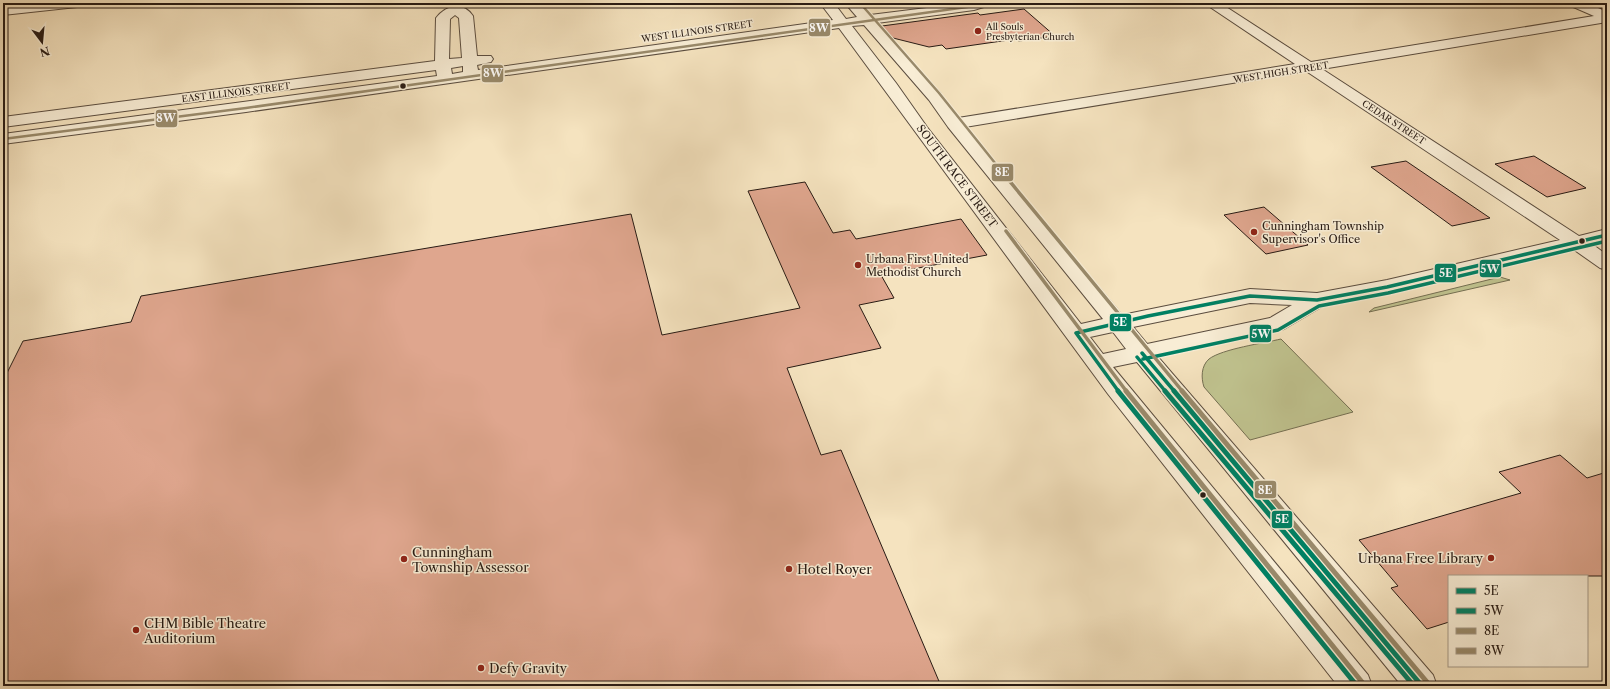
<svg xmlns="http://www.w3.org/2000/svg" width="1610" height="689" font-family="'Libre Caslon Text',serif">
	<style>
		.green { fill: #c0c38f; stroke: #746f52 }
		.building { fill: #dfa68e; stroke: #281b14 }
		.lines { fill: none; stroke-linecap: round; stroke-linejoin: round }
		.minor-casing { stroke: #5b4d3f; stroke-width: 2 }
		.minor { fill: #f8edd5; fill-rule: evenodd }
		.bus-1-far1-casing { stroke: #f8edd5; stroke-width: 6 }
		.bus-1-casing { stroke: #f8edd5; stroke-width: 8 }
		.bus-2-far1-casing { stroke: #f8edd5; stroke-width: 6 }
		.bus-2-casing { stroke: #f8edd5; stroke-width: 8 }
		.bus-3-far2-casing { stroke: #f8edd5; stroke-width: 4.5 }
		.bus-3-far1-casing { stroke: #f8edd5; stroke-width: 6 }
		.bus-3-casing { stroke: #f8edd5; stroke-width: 8 }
		.bus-4-casing { stroke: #f8edd5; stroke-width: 4.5 }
		.bus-1-far1 { stroke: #008063; stroke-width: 3.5 }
		.bus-1 { stroke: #008063; stroke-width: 5 }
		.bus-2-far1 { stroke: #008063; stroke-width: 3.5 }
		.bus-2 { stroke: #008063; stroke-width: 5 }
		.bus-3-far2 { stroke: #998a6b; stroke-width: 2.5 }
		.bus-3-far1 { stroke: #998a6b; stroke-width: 3.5 }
		.bus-3 { stroke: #998a6b; stroke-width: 5 }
		.bus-4 { stroke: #998a6b; stroke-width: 2.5 }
		.poi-dot { fill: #8f2418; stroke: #f8edd5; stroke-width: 1.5 }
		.bus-dot { fill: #281b14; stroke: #f8edd5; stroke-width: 1.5 }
		.labels { text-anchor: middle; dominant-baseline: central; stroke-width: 3; stroke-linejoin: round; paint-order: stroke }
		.far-poi-label { font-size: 9px; fill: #281b14; stroke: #f8edd5; text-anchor: start }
		.far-street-label { font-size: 9px; fill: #281b14; stroke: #f8edd5 }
		.street-label { font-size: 11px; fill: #281b14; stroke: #f8edd5 }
		.poi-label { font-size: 11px; fill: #281b14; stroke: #f8edd5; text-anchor: start }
		.near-poi-label { font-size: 13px; fill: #281b14; stroke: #f8edd5; text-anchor: start }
		.line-badge { stroke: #f8edd5; stroke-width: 1.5 }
		.badge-label { font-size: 11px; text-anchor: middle; font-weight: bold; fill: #fff }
	</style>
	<rect width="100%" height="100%" fill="#f5e3bf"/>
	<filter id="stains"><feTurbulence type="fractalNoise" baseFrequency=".005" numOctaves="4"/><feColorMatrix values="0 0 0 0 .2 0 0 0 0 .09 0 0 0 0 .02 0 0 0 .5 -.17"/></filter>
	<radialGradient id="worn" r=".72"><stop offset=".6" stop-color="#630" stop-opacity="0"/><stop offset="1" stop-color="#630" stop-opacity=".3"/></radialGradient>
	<path class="green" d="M1500 277 1510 280 1369 312 1374 308Z
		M1281 339 1353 412 1250 440 1204 387C1201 378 1201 366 1209 359 1222 349 1264 343 1281 339Z"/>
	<path class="building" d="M1024 9 1055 36 1019 41 1016 39 946 49 942 45 929 47 893 38 882 26 978 13 980 15Z
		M1534 156 1586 188 1547 197 1495 164Z
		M1406 161 1490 218 1452 226 1371 167Z
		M805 182 833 233 850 230 856 239 961 219 987 255 881 275 894 298 859 305 881 348 787 368 821 455 841 450 941 686H3V381L23 341 131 322 141 296 631 214 662 335 800 308 748 191Z
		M1264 207 1308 245 1266 254 1224 215Z
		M1560 455 1587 478 1607 472V576H1449V622L1427 629 1391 588 1398 586 1359 540 1521 493 1499 472Z"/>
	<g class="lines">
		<defs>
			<path id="minor" d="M40 3H84L82 6 77 7 3 15V7Z
				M820 3H834L846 19 857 17 845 3H859L870 15 967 3H989L987 6 974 10 877 23 941 94 958 118 1295 64 1204 3H1220L1311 62 1594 16 1571 6 1569 3H1587L1607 12V22L1322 69 1579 236 1607 229V241L1592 244 1607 255V270L1600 268 1573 249 1387 294 1323 306 1284 329 1158 357 1433 675 1437 686H1402L1137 362 1113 367 1368 675 1372 686H1338L1108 394 839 28 246 112 3 144V134L437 76 436 70 3 127V117L435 61 436 18C446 5 463 1 473 16L477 56H491L493 59 491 62 477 65 478 70 833 20ZM455 15 459 18 462 58 449 59 450 19ZM864 25 929 100 948 127 1103 319 1081 324 927 127 896 83 852 26ZM463 66V72L452 74 451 68ZM1306 71 1560 240 1387 280 1317 293 1250 289 1122 315 965 127ZM1250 303 1292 305 1270 318 1147 344 1133 327ZM1113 332 1126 349 1103 354 1090 337Z"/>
		</defs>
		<use href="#minor" class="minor-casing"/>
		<use href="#minor" class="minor"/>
		<defs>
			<path id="bus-1-far1" d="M1142 353 1175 392
				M1119 392 1076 333 1148 316 1250 296 1317 300 1387 287 1607 235"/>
			<path id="bus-1" d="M1118 391 1357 686
				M1174 391 1422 686"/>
			<path id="bus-2-far1" d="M1137 357 1166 392
				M1143 359 1278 330 1319 306 1388 293 1607 241"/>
			<path id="bus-2" d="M1165 391 1414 686"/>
			<path id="bus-3-far2" d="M860 3 939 93 999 168"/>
			<path id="bus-3-far1" d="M998 167 1183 392
				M1006 231 1127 392"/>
			<path id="bus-3" d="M1126 391 1362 682
				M1182 391 1427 682"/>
			<path id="bus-4" d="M3 139 246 108 974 6 982 3"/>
		</defs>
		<use href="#bus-1-far1" class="bus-1-far1-casing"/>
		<use href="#bus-1" class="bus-1-casing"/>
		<use href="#bus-2-far1" class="bus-2-far1-casing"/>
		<use href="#bus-2" class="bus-2-casing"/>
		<use href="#bus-3-far2" class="bus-3-far2-casing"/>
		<use href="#bus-3-far1" class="bus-3-far1-casing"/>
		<use href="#bus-3" class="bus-3-casing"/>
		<use href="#bus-4" class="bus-4-casing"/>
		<use href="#bus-1-far1" class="bus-1-far1"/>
		<use href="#bus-1" class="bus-1"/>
		<use href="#bus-2-far1" class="bus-2-far1"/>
		<use href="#bus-2" class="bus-2"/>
		<use href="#bus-3-far2" class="bus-3-far2"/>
		<use href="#bus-3-far1" class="bus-3-far1"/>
		<use href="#bus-3" class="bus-3"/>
		<use href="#bus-4" class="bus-4"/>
	</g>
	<g class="poi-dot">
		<circle cx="978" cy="31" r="4"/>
		<circle cx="1254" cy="232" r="4"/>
		<circle cx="858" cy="265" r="4"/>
		<circle cx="1491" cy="558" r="4"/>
		<circle cx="404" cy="559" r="4"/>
		<circle cx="789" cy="569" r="4"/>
		<circle cx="136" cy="630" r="4"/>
		<circle cx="481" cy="668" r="4"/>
	</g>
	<g class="bus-dot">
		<circle cx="403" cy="86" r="3.5"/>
		<circle cx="1582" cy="241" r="3.5"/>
		<circle cx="1203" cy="495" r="3.5"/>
	</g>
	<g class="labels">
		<g class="far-poi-label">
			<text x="986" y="26">All Souls<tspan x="986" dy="10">Presbyterian Church</tspan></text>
		</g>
		<g class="far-street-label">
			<text transform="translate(697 31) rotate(-8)">WEST ILLINOIS STREET</text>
			<text transform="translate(1281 72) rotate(-9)">WEST HIGH STREET</text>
			<text transform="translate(236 92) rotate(-7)">EAST ILLINOIS STREET</text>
			<text transform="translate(1394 122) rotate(33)">CEDAR STREET</text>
		</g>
		<g class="street-label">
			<text transform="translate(957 176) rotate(53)">SOUTH RACE STREET</text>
		</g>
		<g class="poi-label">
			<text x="1262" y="226">Cunningham Township<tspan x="1262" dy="13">Supervisor's Office</tspan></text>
			<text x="866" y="259">Urbana First United<tspan x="866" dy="13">Methodist Church</tspan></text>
		</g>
		<g class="near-poi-label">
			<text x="412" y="552">Cunningham<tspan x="412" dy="15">Township Assessor</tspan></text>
			<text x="1483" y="558" text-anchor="end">Urbana Free Library</text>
			<text x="797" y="569">Hotel Royer</text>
			<text x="144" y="623">CHM Bible Theatre<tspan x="144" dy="15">Auditorium</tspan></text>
			<text x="489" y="668">Defy Gravity</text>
		</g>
	</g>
	<g class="line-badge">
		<rect x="808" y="18" width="23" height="19" rx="4" fill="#998a6b"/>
		<rect x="481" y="64" width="23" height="19" rx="4" fill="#998a6b"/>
		<rect x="155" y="109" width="23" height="19" rx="4" fill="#998a6b"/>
		<rect x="991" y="163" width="23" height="19" rx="4" fill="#998a6b"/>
		<rect x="1479" y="259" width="23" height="19" rx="4" fill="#008063"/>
		<rect x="1434" y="263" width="23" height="20" rx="4" fill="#008063"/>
		<rect x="1109" y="313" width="23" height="19" rx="4" fill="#008063"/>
		<rect x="1249" y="324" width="23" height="19" rx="4" fill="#008063"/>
		<rect x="1254" y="480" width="23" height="19" rx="4" fill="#998a6b"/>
		<rect x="1271" y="510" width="22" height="19" rx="4" fill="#008063"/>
	</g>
	<g class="badge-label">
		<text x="819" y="32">8W</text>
		<text x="493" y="77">8W</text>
		<text x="166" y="122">8W</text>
		<text x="1002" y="176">8E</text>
		<text x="1490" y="273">5W</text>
		<text x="1446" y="277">5E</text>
		<text x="1120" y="326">5E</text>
		<text x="1261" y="338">5W</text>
		<text x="1265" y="494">8E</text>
		<text x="1282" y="523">5E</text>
	</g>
	<rect width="1610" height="689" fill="none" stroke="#f5e3bf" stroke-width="16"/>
	<rect x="4" y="4" width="1602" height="681" fill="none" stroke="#281b14" stroke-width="2"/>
	<rect x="8" y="8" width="1594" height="673" fill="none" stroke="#281b14"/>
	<rect x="1448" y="575" width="140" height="92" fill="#f8edd5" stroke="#a59988"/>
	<rect x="1456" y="588" width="20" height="6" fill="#008063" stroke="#a59988"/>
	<text x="1484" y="595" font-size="12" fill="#281b14">5E</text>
	<rect x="1456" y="608" width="20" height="6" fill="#008063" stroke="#a59988"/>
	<text x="1484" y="615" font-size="12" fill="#281b14">5W</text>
	<rect x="1456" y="628" width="20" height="6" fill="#998a6b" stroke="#a59988"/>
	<text x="1484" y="635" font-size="12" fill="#281b14">8E</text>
	<rect x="1456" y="648" width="20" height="6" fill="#998a6b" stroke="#a59988"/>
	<text x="1484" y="655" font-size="12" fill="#281b14">8W</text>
	<g transform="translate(42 42) rotate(164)" stroke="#f8edd5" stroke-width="3" paint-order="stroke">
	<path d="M0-3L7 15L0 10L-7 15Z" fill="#281b14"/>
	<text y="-6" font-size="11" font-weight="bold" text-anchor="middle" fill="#281b14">N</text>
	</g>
	<rect width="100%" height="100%" filter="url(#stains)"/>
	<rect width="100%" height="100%" fill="url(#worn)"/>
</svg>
